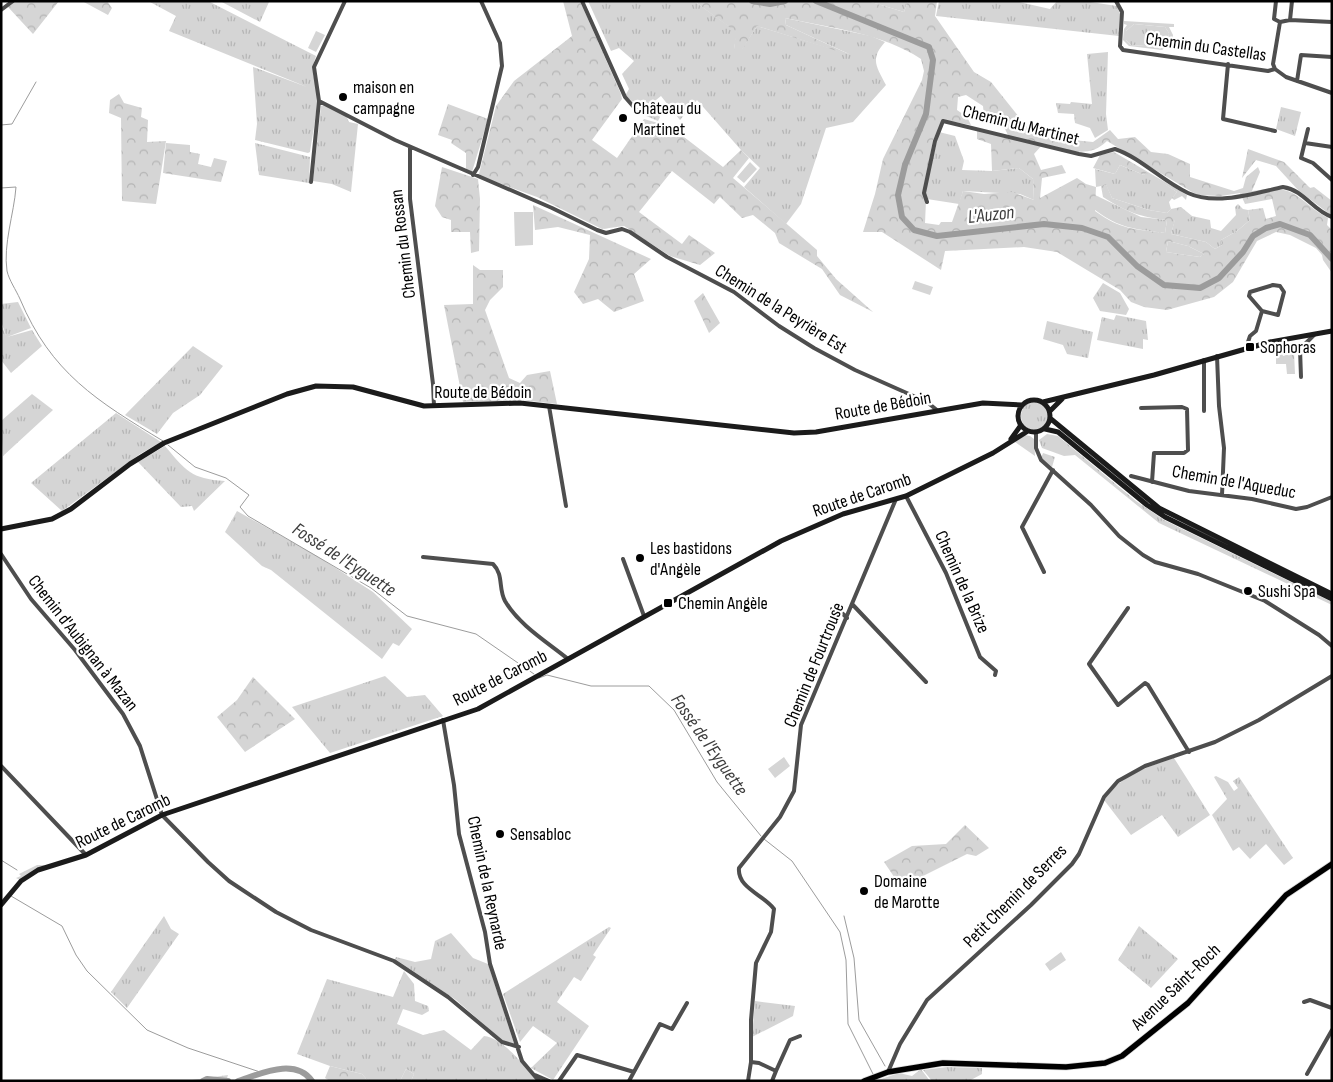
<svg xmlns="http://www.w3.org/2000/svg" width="1333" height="1082" font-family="'Sofia Sans Condensed',sans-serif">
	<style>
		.grass { fill: url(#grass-tufts) }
		.forest { fill: url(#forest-crowns); fill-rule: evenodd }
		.garden { fill: #d5d5d5; fill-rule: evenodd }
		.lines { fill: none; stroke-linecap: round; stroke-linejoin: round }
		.stream { stroke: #9c9c9c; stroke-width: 1 }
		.river { stroke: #9c9c9c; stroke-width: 6 }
		.primary-casing { stroke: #dbdbdb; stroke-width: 7 }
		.street { stroke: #4e4e4e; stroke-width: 4 }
		.secondary { stroke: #1b1b1b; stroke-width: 5 }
		.primary { stroke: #000; stroke-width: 5.5 }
		.poi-dot { fill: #000; stroke: #fff; stroke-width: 2 }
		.labels { text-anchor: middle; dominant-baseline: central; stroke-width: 4.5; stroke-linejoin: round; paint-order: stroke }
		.street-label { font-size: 18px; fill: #000; stroke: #fff }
		.poi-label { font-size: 18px; fill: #000; stroke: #fff; text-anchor: start }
		.water-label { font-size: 19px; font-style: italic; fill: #3d3d3d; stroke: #fff }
	</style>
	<defs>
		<pattern id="grass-tufts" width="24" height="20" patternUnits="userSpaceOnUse" patternTransform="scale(1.25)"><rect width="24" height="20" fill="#d5d5d5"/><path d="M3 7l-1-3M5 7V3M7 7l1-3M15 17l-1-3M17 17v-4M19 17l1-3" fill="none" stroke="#b5b5b5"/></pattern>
		<pattern id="forest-crowns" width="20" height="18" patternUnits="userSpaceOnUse" patternTransform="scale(1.25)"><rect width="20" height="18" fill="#d5d5d5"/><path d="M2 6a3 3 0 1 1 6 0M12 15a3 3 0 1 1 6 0" fill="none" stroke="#b5b5b5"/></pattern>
	</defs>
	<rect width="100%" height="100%" fill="#fff"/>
	<path class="grass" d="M208 1 316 56C309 75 316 77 317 94 317 113 313 133 310 152L308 153 255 140 257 124 253 67 307 87 169 31 176 16 150 2Z
		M220 1H268L269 2 260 22Z
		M588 1H694L737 32 734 49H742L757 26 849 54 786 25 785 18 871 36 885 42C870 59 876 66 886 85L853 122 826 128 801 204 786 224 744 187 760 168 741 150 697 100 680 120 661 96 651 104 660 117 658 121 644 115 640 107 625 96 629 89 622 74 634 61 619 48 611 51Z
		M868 1H908L904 12Z
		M939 1H1015L1050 9 1057 1H1084L1117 6 1120 14 1119 36 936 16Z
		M1134 24 1165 27 1169 33 1168 43 1160 47 1131 45 1126 40V31Z
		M1108 52 1106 114 1108 130 1095 138 1090 128 1075 123 1074 114 1058 113 1056 103 1070 104 1071 102 1092 104 1087 54Z
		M324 105 346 116 349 122 358 124 351 192 332 184 313 181 321 106Z
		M1281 107 1301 112 1295 136 1276 129Z
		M939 132 955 136 964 161 962 170 992 171 1019 168 1033 179 1034 200 1020 194 963 191 959 204 927 199 925 193Z
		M255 143 310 157 309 183 259 175Z
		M1120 165 1144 175 1146 172 1177 192 1169 202 1171 209 1167 213 1149 210 1112 198 1106 185 1096 187 1095 169 1115 174Z
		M1095 195 1141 217 1167 220 1165 233C1136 229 1120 229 1095 210Z
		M1238 204 1243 209 1248 210 1250 220 1237 231 1221 240 1222 245 1215 249 1206 242 1171 234 1175 219H1187L1192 216 1210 220 1211 228 1221 231 1236 215 1235 207Z
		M1168 241 1188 246 1204 254 1200 257 1166 252Z
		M1103 283 1120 293 1129 309 1126 315 1100 311 1093 298Z
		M18 302 31 328 7 337 32 330 42 346 11 373 1 360V324L6 336 1 321V304Z
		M1116 315 1146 321 1148 340 1143 339V349L1097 340 1102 317 1114 320Z
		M1047 321 1093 332 1088 358 1067 354 1063 345 1043 339Z
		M193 346 223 366 200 395 173 413 157 434 125 415Z
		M1281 349 1283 356 1294 352 1295 374H1287L1286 364H1276V351Z
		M32 394 53 410 3 456 1 421Z
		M1021 416a14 14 0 1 1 28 0a14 14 0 1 1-28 0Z
		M116 413 161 442 140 454 62 511 31 483Z
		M1047 434 1058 436 1136 501 1164 520 1332 602V605L1159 523 1075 455 1064 456 1042 448 1039 440Z
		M1025 435 1030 436 1034 439 1035 456 1015 442Z
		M165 446C185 470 191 479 225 481L194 511 192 506 181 507 138 462Z
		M1043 453 1055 457 1052 467 1041 458Z
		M237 511 317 556 373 592 412 629 399 646 393 643 382 659 271 570 262 566 225 532Z
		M385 676 407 697 425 695 443 716 330 753 292 707Z
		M1174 758 1210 815 1178 837 1162 815 1131 835 1104 800C1121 775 1147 767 1174 758Z
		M1216 776 1228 782 1234 791 1238 788 1233 781 1239 777 1293 858 1284 865 1266 844 1250 859 1239 847 1233 851 1212 815 1227 799 1214 777Z
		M37 865H45L20 880 16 878 21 876 19 874Z
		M164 916 171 929 179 934 127 1008 111 992Z
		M1139 926 1178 959 1151 988 1118 960Z
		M609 927 611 928 593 955 596 957 581 981 574 977 557 1002 589 1026 553 1080 531 1068 557 1043 533 1026 520 1042 503 994Z
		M451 933 473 958 488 964 514 1043 513 1044 503 1041 456 1000 395 959 396 957 415 962 431 959 435 941Z
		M404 971 414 984 415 1001 428 1006 429 1011 422 1015 403 1009 397 1024 423 1035 444 1030 471 1050 484 1036C503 1038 525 1066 537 1081H411L414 1074 406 1069 400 1081H368L362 1074 330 1066 297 1054 327 979 393 997Z
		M755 1001 795 1006 793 1016 752 1037Z
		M947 1067 982 1068V1074L969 1081H932L923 1070Z
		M921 1069 930 1081 878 1080 899 1073 912 1076Z"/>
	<path class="forest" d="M16 1H59L33 34 8 7Z
		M82 1H107L112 8 108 15Z
		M563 1H580L621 94 622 99 592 140 617 158 644 119 658 123 669 137H684L723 167 741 150 749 158 733 178 817 250V256L836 279 873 312 840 295 822 269 779 243 775 233 753 215 742 218 720 197 714 204 672 171 639 212 682 244 689 235 715 253 700 265 670 256 624 226 602 229 537 197 484 178 479 174 496 106 514 81 572 36Z
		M694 1H868L904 12 908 1H937L935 16 974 72 991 82 1027 127 1042 137 1093 142 1110 130 1118 139 1135 137 1151 152 1168 154 1190 164V177L1234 191 1243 188 1246 177 1258 167 1260 172 1252 191C1298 183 1295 199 1328 218L1327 225 1332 230V273L1323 260 1322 255 1316 248 1290 235 1276 232 1257 241 1233 282 1214 297 1167 310 1144 307 1131 302 1120 290 1057 252 1024 247 945 251 941 270 882 232H863L875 194 883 159 922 80 924 71 921 59C882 33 831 28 785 18L786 25 853 56 757 26 742 50 734 49 736 32ZM966 95 983 106 984 117 1005 129 1010 139 977 129V139L991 144 992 171 1019 168 1033 179 1034 200 1012 192 984 194 963 191 952 222H941L939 225 925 223 926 201 923 192 933 140 943 120 971 125 967 117 957 110 958 97ZM1107 141 1197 195 1221 196 1240 193 1245 204 1272 199 1276 216 1266 219 1263 208 1248 210 1250 220 1237 231 1221 240 1222 245 1215 249 1206 242 1171 234 1175 220H1187L1192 216 1181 207 1171 209 1167 213 1149 210 1112 198 1106 184 1101 186 1103 197C1127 212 1139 217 1167 220L1165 233C1135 229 1121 230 1095 211L1096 187 1086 184 1077 178 1040 198 1042 178 1066 173 1062 165 1041 170 1034 154 1043 144C1066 149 1088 160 1107 141ZM1168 241 1188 246 1204 254 1200 257 1166 252Z
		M119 94 124 103 142 108 141 117 148 120 147 142 166 141 156 204 122 201 121 118 109 113 110 100Z
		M448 104 488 119 472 172 466 170V153L451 143 452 140 438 135Z
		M166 143 190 145V152L200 154 198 164 211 167 214 158 227 161 221 182 163 173Z
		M1248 149 1284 162 1310 188 1314 187 1332 201V216L1298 190 1276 166 1256 160 1242 178Z
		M1114 152 1187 195 1186 200 1182 196 1174 200 1172 198 1177 192 1146 173 1144 175 1120 165 1115 174 1093 168 1100 155Z
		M442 167 478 179 480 199 479 251 471 253 470 232H451V220L442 217 435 206Z
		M533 205 651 259 634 274 644 301 614 312 598 299 583 304 574 292 589 259 590 235 558 227 535 230Z
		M473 265 480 270H503V287L490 300 485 310 509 378 520 383 527 375 550 371 557 404 521 400 463 402 444 305 473 304Z
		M703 293 720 323 709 333 694 301Z
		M253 677 295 719 245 752 217 717 237 700Z
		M965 825 989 848 976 856 967 854 901 887 884 862 912 846 946 844Z
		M330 1066 362 1074 368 1081H330L325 1078Z
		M228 1075 226 1081H185Z"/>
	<path class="garden" d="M1124 21 1174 24V27H1169L1173 35 1172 43 1162 50 1129 46 1123 40 1124 29 1127 25 1124 24ZM1134 24 1165 27 1169 33 1168 43 1160 47 1131 45 1126 40V31Z
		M316 31 325 35 316 52 308 48Z
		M750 162 757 169 744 183 737 177Z
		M514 212H533V245L515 246Z
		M915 281 933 287 930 295 912 289Z
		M784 757 790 766 775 778 768 769Z
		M1061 952 1066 960 1050 971 1045 964Z
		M406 1069 414 1074 411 1081H400Z"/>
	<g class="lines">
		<path class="stream" d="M1 125 12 124 36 82
			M1 188 16 187C14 214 3 244 7 271 9 280 16 290 20 299 51 373 97 401 163 441
			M168 445 195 467 226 478 249 495 240 507 248 516 371 588 407 616 476 634 534 674
			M539 678 547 675 591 686H649L674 710 717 782 761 836
			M764 839 792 861 840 932 846 960 848 1024 873 1074
			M1 860 17 870
			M11 896 62 926 76 955 87 971 147 1030 188 1048 260 1072
			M844 916 854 958 859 1020 885 1066"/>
		<path class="river" d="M752 1 770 4 785 1
			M816 1 929 47 933 60 926 114 905 165 898 195 902 217 914 230 937 236 1044 224 1082 228 1108 237 1137 266 1164 285 1200 288 1219 278 1243 252 1253 236 1266 228 1280 224 1310 235 1332 259
			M203 1081 207 1079 228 1081
			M238 1081C260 1074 295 1057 312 1081"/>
		<defs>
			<path id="primary" d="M864 1081 888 1072 943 1063 1066 1067 1105 1063 1122 1056 1188 1003 1286 895 1332 864"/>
		</defs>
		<use href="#primary" class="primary-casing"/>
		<path class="street" d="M582 1 625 97 639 113
			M1116 1 1122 12 1120 46 1123 50 1268 71 1275 69
			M1276 1 1274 19 1280 22
			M1 10 13 1
			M1290 20 1292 1
			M1228 64 1223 119 1275 131
			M1275 69 1273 64 1280 22 1290 20 1332 22
			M1275 69 1286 77 1332 93
			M1297 81 1301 55 1332 57
			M319 101 395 140 552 208 597 230 606 233 622 229 630 232 667 257 734 292 779 326 814 348 855 370 927 402 938 411
			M1308 129 1301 158 1313 163 1332 180
			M1305 143 1332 147
			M410 147V199L433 384 434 406
			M473 175 478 167 502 66 500 43 481 1
			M311 182 319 101 314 67 345 1
			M927 202 924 193 935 141 943 121 1079 154 1091 156 1115 149C1141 158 1162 181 1188 193 1216 206 1255 193 1283 187 1304 190 1313 211 1332 217
			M1273 285 1280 286 1284 292 1278 315 1262 311 1249 296 1250 292Z
			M1246 348 1250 336 1256 331 1262 311
			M1217 356 1219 406 1224 448 1222 495
			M1301 377 1300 349 1315 334
			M549 406 566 506
			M1141 408 1182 407 1187 409 1188 450 1184 453H1154L1152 482
			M1204 411V360
			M1036 432V448L1041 460 1091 505 1119 536 1143 555 1155 562 1198 574 1265 601 1319 635 1332 646
			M1131 476 1189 491 1252 499 1296 509 1307 507 1332 497
			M906 496 946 573 980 657 996 671 995 675
			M1 554 31 599 75 650 123 714 140 746 162 815 208 862 229 881 276 912 311 930 394 961 448 997 502 1042 519 1047
			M423 557 493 564C504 575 498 588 505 601 519 625 547 642 568 659
			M623 559 644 616
			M1044 572 1022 527 1053 470
			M853 605 926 682
			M1128 608 1089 664 1118 705 1145 683 1148 685 1189 752
			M832 609 837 608 847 618
			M443 720 454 785 459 834 485 932 490 964 522 1061 539 1081
			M1 766 86 855
			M1304 1002 1310 1000 1332 1008
			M751 1062 759 1063 776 1071 772 1081
			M776 1071 790 1040 800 1036
			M888 1072 900 1044 927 1000 1031 905 1072 864 1079 854 1104 797 1118 781 1145 766 1215 742 1259 720 1332 676
			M1307 1074 1332 1030
			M535 1075 549 1081
			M559 1081 577 1055 634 1072
			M629 1081 660 1024 672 1029 687 1003
			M748 1081 751 1062V1020L756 963 771 932 774 909C764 895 737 888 739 868L780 817 794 791 801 725 896 499"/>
		<path class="secondary" d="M1018 416a16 16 0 1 1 32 0a16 16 0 1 1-32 0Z
			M1043 402 1154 375 1270 342 1332 331
			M1050 411 1062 399
			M1051 419 1159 508 1332 594
			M1045 429 1058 432 1147 505 1165 517 1332 599
			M1011 439 1021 425
			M1 529 52 519 71 509 130 464 164 443 287 394 316 386 353 387 424 406 520 403 794 433 816 432 983 403 1022 405
			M1 905 21 881 38 870 86 855 162 815 478 709 781 541 843 514 906 496 993 453 1028 431"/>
		<use href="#primary" class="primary"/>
	</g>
	<g class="poi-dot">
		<circle cx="343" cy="97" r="5"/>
		<circle cx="623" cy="118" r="5"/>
		<rect x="1245" y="342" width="10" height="10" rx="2.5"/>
		<circle cx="640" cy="558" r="5"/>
		<circle cx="1248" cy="591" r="5"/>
		<rect x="663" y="598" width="10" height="10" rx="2.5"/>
		<circle cx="500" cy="834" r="5"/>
		<circle cx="864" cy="891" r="5"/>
	</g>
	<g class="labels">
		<g class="street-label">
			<text transform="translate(1206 47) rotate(8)">Chemin du Castellas</text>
			<text transform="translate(1021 125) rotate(14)">Chemin du Martinet</text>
			<text transform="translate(403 244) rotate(-97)">Chemin du Rossan</text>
			<text transform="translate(781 309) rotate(32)">Chemin de la Peyrière Est</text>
			<text x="483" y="392">Route de Bédoin</text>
			<text transform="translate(883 406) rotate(-10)">Route de Bédoin</text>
			<text transform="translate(1234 482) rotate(10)">Chemin de l'Aqueduc</text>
			<text transform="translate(862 495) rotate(-19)">Route de Caromb</text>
			<text transform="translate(962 582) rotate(66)">Chemin de la Brize</text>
			<text transform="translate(83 643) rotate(52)">Chemin d'Aubignan à Mazan</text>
			<text transform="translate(814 665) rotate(-68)">Chemin de Fourtrouse</text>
			<text transform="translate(500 678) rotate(-27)">Route de Caromb</text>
			<text transform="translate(123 821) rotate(-26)">Route de Caromb</text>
			<text transform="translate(487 883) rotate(78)">Chemin de la Reynarde</text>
			<text transform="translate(1015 896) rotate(-45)">Petit Chemin de Serres</text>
			<text transform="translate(1176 987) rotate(-44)">Avenue Saint-Roch</text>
		</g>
		<g class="poi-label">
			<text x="353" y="87">maison en<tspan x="353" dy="21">campagne</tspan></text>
			<text x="633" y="108">Château du<tspan x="633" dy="21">Martinet</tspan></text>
			<text x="1260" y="347">Sophoras</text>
			<text x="650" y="548">Les bastidons<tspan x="650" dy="21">d'Angèle</tspan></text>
			<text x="1258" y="591">Sushi Spa</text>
			<text x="678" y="603">Chemin Angèle</text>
			<text x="510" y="834">Sensabloc</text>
			<text x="874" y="881">Domaine<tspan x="874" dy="21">de Marotte</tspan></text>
		</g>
		<g class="water-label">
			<text transform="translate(991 215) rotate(-6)">L'Auzon</text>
			<text transform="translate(344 560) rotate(33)">Fossé de l'Eyguette</text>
			<text transform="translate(709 745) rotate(55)">Fossé de l'Eyguette</text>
		</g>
	</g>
	<rect width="1333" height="1082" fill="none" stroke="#000000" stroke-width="5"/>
</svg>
